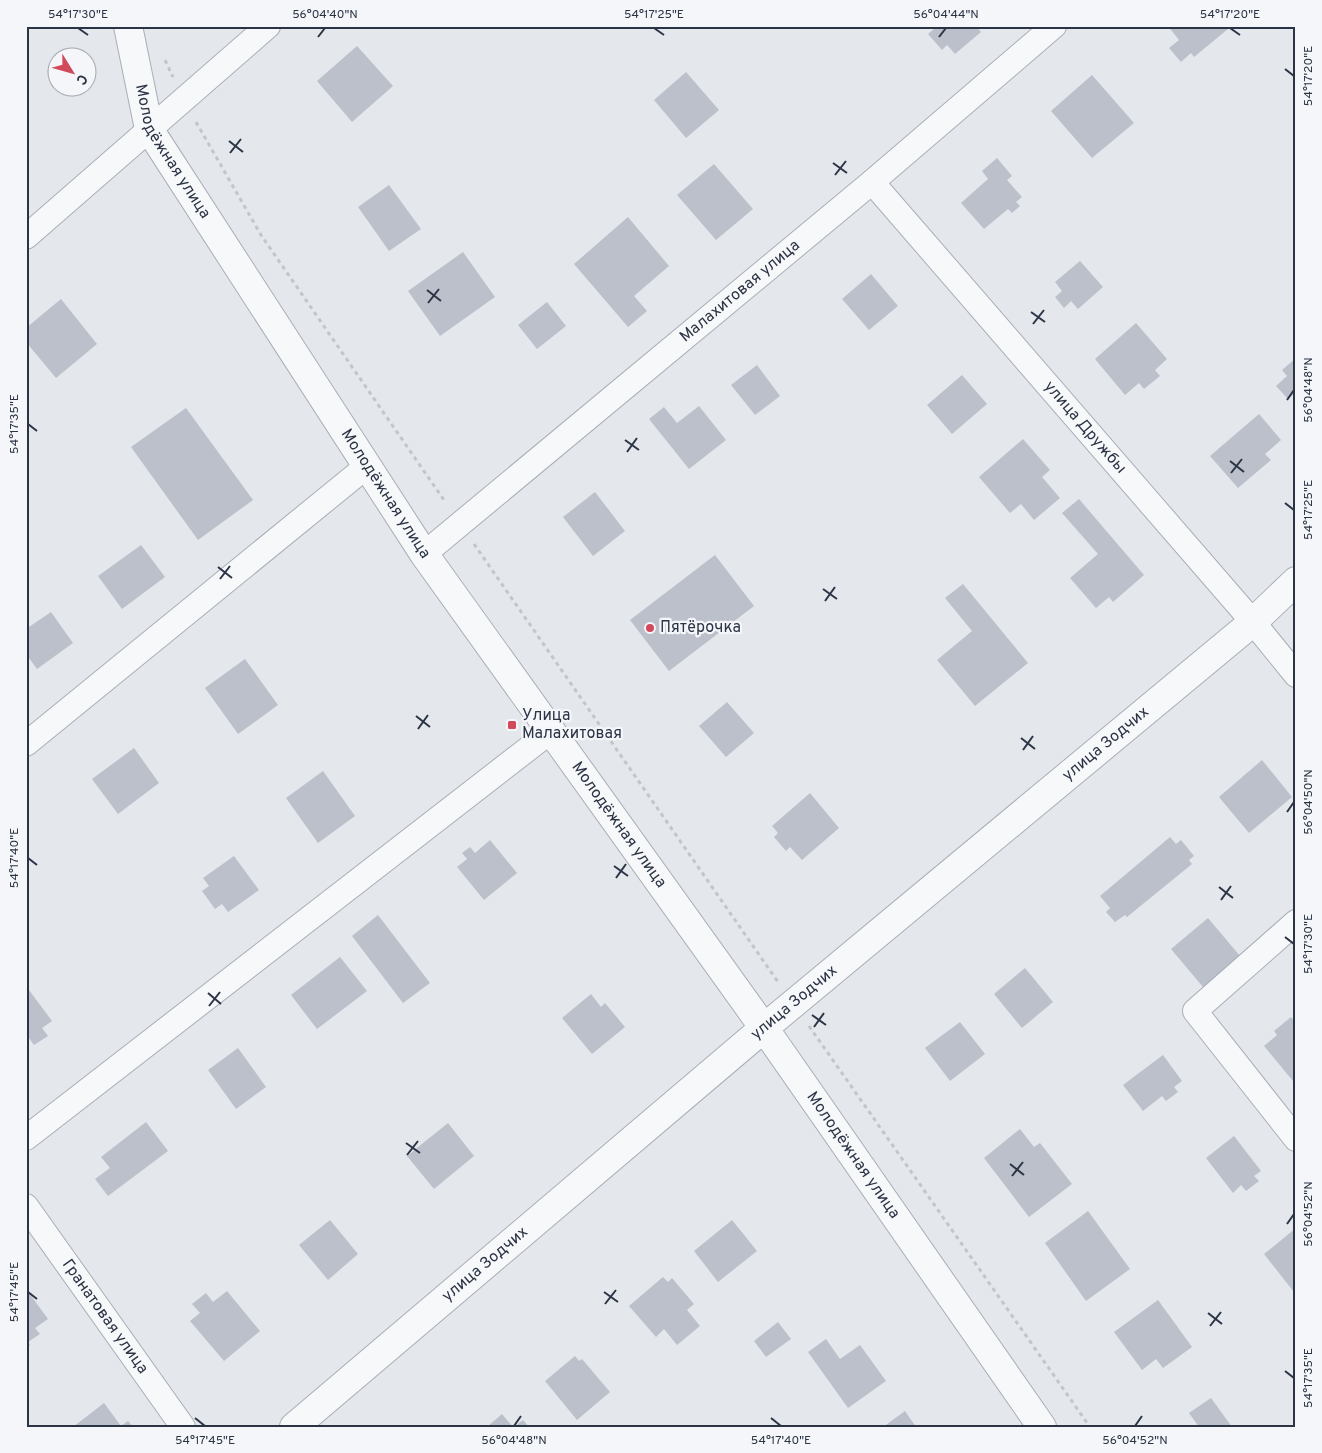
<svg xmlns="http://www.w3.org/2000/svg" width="1322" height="1453" font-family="Overpass,sans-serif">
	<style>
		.building { fill: #bbc0ca }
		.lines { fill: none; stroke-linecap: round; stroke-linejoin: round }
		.minor-casing { stroke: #a9aeb7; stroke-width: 26 }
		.tertiary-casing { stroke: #a9aeb7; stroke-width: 30 }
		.path { stroke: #c2c5cb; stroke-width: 3; stroke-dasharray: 4 4; stroke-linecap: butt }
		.minor { stroke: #f7f8fa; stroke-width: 24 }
		.tertiary { stroke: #f7f8fa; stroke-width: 28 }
		.ticks { fill: none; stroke: #2b3445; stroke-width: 2 }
		.poi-dot { fill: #d1495b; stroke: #f4f6f9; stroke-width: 2 }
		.labels { text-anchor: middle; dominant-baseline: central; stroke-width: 4.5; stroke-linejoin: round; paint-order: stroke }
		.street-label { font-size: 16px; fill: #2b3445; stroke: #f4f6f9 }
		.poi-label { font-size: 16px; fill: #2b3445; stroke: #f4f6f9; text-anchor: start }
		.neatline { fill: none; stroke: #2b3445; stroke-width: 2 }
		.ticks-label { font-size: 12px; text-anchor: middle; fill: #2b3445 }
	</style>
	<rect width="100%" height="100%" fill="#e4e7ec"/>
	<path class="building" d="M931 26H976L981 32 955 54 947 45 942 50 928 34 934 29Z
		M1168 26H1226L1228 29 1194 57 1191 53 1181 62 1169 48 1179 40Z
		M357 46 393 86 352 122 317 81Z
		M686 72 719 110 686 138 654 100Z
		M1092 75 1134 123 1092 158 1051 111Z
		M997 158 1012 176 1007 180 1022 197 1016 202 1020 206 1012 213 1008 209 984 229 961 203 988 179 982 171Z
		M714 164 753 209 716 240 677 195Z
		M389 185 421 229 389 251 358 207Z
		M628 217 669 266 634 296 647 311 628 327 574 264Z
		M463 252 495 297 440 336 408 291Z
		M1080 261 1103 287 1078 309 1071 301 1064 308 1055 297 1062 291 1055 282Z
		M871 274 898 306 869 330 842 299Z
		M61 299 97 344 56 378 26 342V328Z
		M547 302 566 326 537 349 518 325Z
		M1136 323 1167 359 1155 370 1160 376 1144 389 1139 383 1125 395 1095 359Z
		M1296 358V392L1288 399 1276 386 1287 376 1282 370Z
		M757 365 780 396 755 415 731 385Z
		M962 375 987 404 952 434 927 405Z
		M699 406 726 440 689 469 649 419 664 407 677 423Z
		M186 408 253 500 198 540 131 447Z
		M1259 414 1281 440 1265 454 1271 460 1238 488 1210 456Z
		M1023 439 1050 470 1042 477 1060 498 1034 520 1021 504 1010 513 979 477Z
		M595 492 625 531 593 556 563 517Z
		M1079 499 1144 575 1113 602 1109 597 1096 608 1070 578 1098 554 1062 513Z
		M141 545 165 577 122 609 98 576Z
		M715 555 754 606 669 671 630 620Z
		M963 584 1028 663 975 706 937 660 972 631 945 598Z
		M51 612 73 643 37 669 26 654V629Z
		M245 659 278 705 238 734 205 688Z
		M727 702 754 733 726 757 699 726Z
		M134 748 159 783 118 814 92 779Z
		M1262 760 1292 797 1249 833 1219 797Z
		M323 771 355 816 318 843 286 798Z
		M810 793 839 828 802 860 790 847 786 851 774 837 778 833 772 826Z
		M1170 837 1176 844 1181 840 1194 856 1189 860 1192 864 1127 917 1125 915 1115 922 1106 912 1110 908 1100 896Z
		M490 840 517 873 484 900 457 867 467 859 462 853 470 847 475 853Z
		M234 856 259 890 228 912 222 904 215 909 202 891 209 886 203 878Z
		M378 915 430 983 403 1003 352 936Z
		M1208 918 1240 956 1203 987 1171 949Z
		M340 957 367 991 317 1029 291 995Z
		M1025 968 1053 1002 1022 1028 994 994Z
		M26 986 52 1021 42 1028 48 1036 34 1045 29 1038 26 1040Z
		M591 994 601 1007 605 1003 625 1027 592 1054 562 1018Z
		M1291 1017 1296 1023V1079L1293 1081 1264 1046 1277 1035 1274 1031Z
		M960 1022 985 1054 950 1081 925 1048Z
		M238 1048 266 1087 236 1109 208 1070Z
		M1163 1055 1182 1081 1174 1087 1178 1092 1166 1101 1162 1096 1143 1111 1123 1085Z
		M146 1122 168 1151 108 1196 95 1179 110 1168 101 1157Z
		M448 1123 474 1156 434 1189 407 1156Z
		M1020 1129 1034 1147 1040 1143 1072 1184 1029 1217 984 1158Z
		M1234 1136 1261 1171 1254 1176 1259 1181 1246 1191 1241 1185 1233 1193 1206 1158Z
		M1088 1211 1130 1269 1086 1301 1045 1243Z
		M330 1220 358 1254 328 1280 299 1245Z
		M732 1220 757 1251 718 1282 694 1251Z
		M1296 1228V1290L1294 1292 1264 1254Z
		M663 1277 668 1282 672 1278 694 1304 687 1310 700 1326 677 1345 664 1329 656 1337 629 1306Z
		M26 1289 48 1319 35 1328 40 1334 28 1342 30 1345 26 1348Z
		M227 1291 260 1331 224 1361 190 1321 200 1313 192 1304 206 1293 213 1302Z
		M1158 1300 1192 1347 1163 1368 1156 1359 1142 1370 1114 1332Z
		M778 1322 791 1339 766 1357 754 1341Z
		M826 1339 840 1359 860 1345 886 1381 848 1408 808 1352Z
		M575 1356 579 1361 582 1359 610 1392 577 1420 545 1381Z
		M1211 1398 1232 1427H1199L1189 1413Z
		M104 1403 121 1426 128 1421 133 1427H73Z
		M905 1411 916 1427H883Z
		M502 1414 513 1427H487Z
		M523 1420 529 1427H514Z"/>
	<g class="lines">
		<defs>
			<g id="minor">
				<path id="s1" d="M872 182 1253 622 1296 675"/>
				<path d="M26 237 268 26"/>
				<path id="s2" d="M424 554 872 182 1054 26"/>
				<path d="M26 744 367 466"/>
				<path d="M1296 922 1195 1011 1296 1139"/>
				<path d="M26 1138 551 731"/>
				<path id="s3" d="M26 1206 183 1427"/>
			</g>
			<g id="tertiary">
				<path id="s4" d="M128 26 149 129 424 554 764 1028 1042 1427"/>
				<path id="s5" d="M294 1427 764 1028 1253 622 1296 581"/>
			</g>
		</defs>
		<use href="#minor" class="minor-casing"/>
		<use href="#tertiary" class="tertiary-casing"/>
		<path class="path" d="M165 60 173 77
			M196 122 261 235 446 503
			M474 544 778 982
			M809 1026 1090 1427"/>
		<use href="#minor" class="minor"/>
		<use href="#tertiary" class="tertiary"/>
	</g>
	<path class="ticks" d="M78 28 88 35M654 28 664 35M1230 28 1240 35M318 37 325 28M939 37 946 28M1285 69 1294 76M229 141 243 152M230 153 241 139M833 163 847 173M835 175 846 161M427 290 441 301M428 303 439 289M1031 312 1045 322M1033 324 1044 310M1287 400 1294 390M28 424 37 431M625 440 639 450M627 452 637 438M1230 461 1244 472M1231 473 1242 459M1285 503 1294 510M218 567 232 578M220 579 230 566M823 589 837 599M825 601 835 587M416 716 430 727M418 729 428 715M1021 738 1035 749M1023 750 1033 736M1287 812 1294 802M28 858 37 865M614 866 628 876M616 878 626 864M1219 887 1233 898M1221 900 1231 886M1285 937 1294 944M208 993 221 1004M209 1006 220 992M812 1015 826 1025M814 1027 824 1013M406 1143 420 1153M407 1155 418 1141M1010 1164 1024 1175M1012 1176 1023 1162M1287 1224 1294 1214M28 1292 37 1299M604 1292 618 1302M605 1304 616 1290M1208 1313 1222 1324M1210 1326 1221 1312M1285 1371 1294 1378M195 1418 205 1426M771 1418 781 1426M514 1426 521 1416M1135 1426 1142 1416"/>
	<g class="poi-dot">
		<circle cx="650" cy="628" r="5"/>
		<rect x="507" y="720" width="10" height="10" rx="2.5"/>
	</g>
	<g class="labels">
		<g class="street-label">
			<text stroke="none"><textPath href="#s4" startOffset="135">Молодёжная улица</textPath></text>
			<text stroke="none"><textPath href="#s2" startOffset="411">Малахитовая улица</textPath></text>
			<text stroke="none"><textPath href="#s1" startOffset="325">улица Дружбы</textPath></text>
			<text stroke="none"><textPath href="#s4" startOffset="540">Молодёжная улица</textPath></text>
			<text stroke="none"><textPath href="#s5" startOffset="1061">улица Зодчих</textPath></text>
			<text stroke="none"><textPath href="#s4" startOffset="945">Молодёжная улица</textPath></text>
			<text stroke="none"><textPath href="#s5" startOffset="656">улица Зодчих</textPath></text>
			<text stroke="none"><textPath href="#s4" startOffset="1350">Молодёжная улица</textPath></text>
			<text stroke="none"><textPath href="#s5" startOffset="251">улица Зодчих</textPath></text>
			<text stroke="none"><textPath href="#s3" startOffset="136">Гранатовая улица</textPath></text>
		</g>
		<g class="poi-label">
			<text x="660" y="628">Пятёрочка</text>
			<text x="522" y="716">Улица<tspan x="522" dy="18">Малахитовая</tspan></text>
		</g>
	</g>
	<rect width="1322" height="1453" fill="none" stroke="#f4f6f9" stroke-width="55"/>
	<g transform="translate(72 72) rotate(127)"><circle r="24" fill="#f4f6f9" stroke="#a4a8b1"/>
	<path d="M0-4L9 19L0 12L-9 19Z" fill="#d1495b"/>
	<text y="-8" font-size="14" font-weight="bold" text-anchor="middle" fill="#2b3445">С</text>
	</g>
	<rect x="28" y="28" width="1266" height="1398" class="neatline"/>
	<g class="ticks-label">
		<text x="78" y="18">54°17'30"E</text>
		<text x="325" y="18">56°04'40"N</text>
		<text x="654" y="18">54°17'25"E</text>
		<text x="946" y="18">56°04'44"N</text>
		<text x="1230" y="18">54°17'20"E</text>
		<text transform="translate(1308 76) rotate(-90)" y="4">54°17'20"E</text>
		<text transform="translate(1308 390) rotate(-90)" y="4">56°04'48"N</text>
		<text transform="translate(14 424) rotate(-90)" y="4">54°17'35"E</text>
		<text transform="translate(1308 510) rotate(-90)" y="4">54°17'25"E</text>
		<text transform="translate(1308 802) rotate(-90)" y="4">56°04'50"N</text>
		<text transform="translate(14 858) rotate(-90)" y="4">54°17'40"E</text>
		<text transform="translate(1308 944) rotate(-90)" y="4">54°17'30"E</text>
		<text transform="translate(1308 1214) rotate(-90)" y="4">56°04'52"N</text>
		<text transform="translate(14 1292) rotate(-90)" y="4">54°17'45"E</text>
		<text transform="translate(1308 1378) rotate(-90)" y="4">54°17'35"E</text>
		<text x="205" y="1444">54°17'45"E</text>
		<text x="514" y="1444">56°04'48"N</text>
		<text x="781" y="1444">54°17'40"E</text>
		<text x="1135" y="1444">56°04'52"N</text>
	</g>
</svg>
